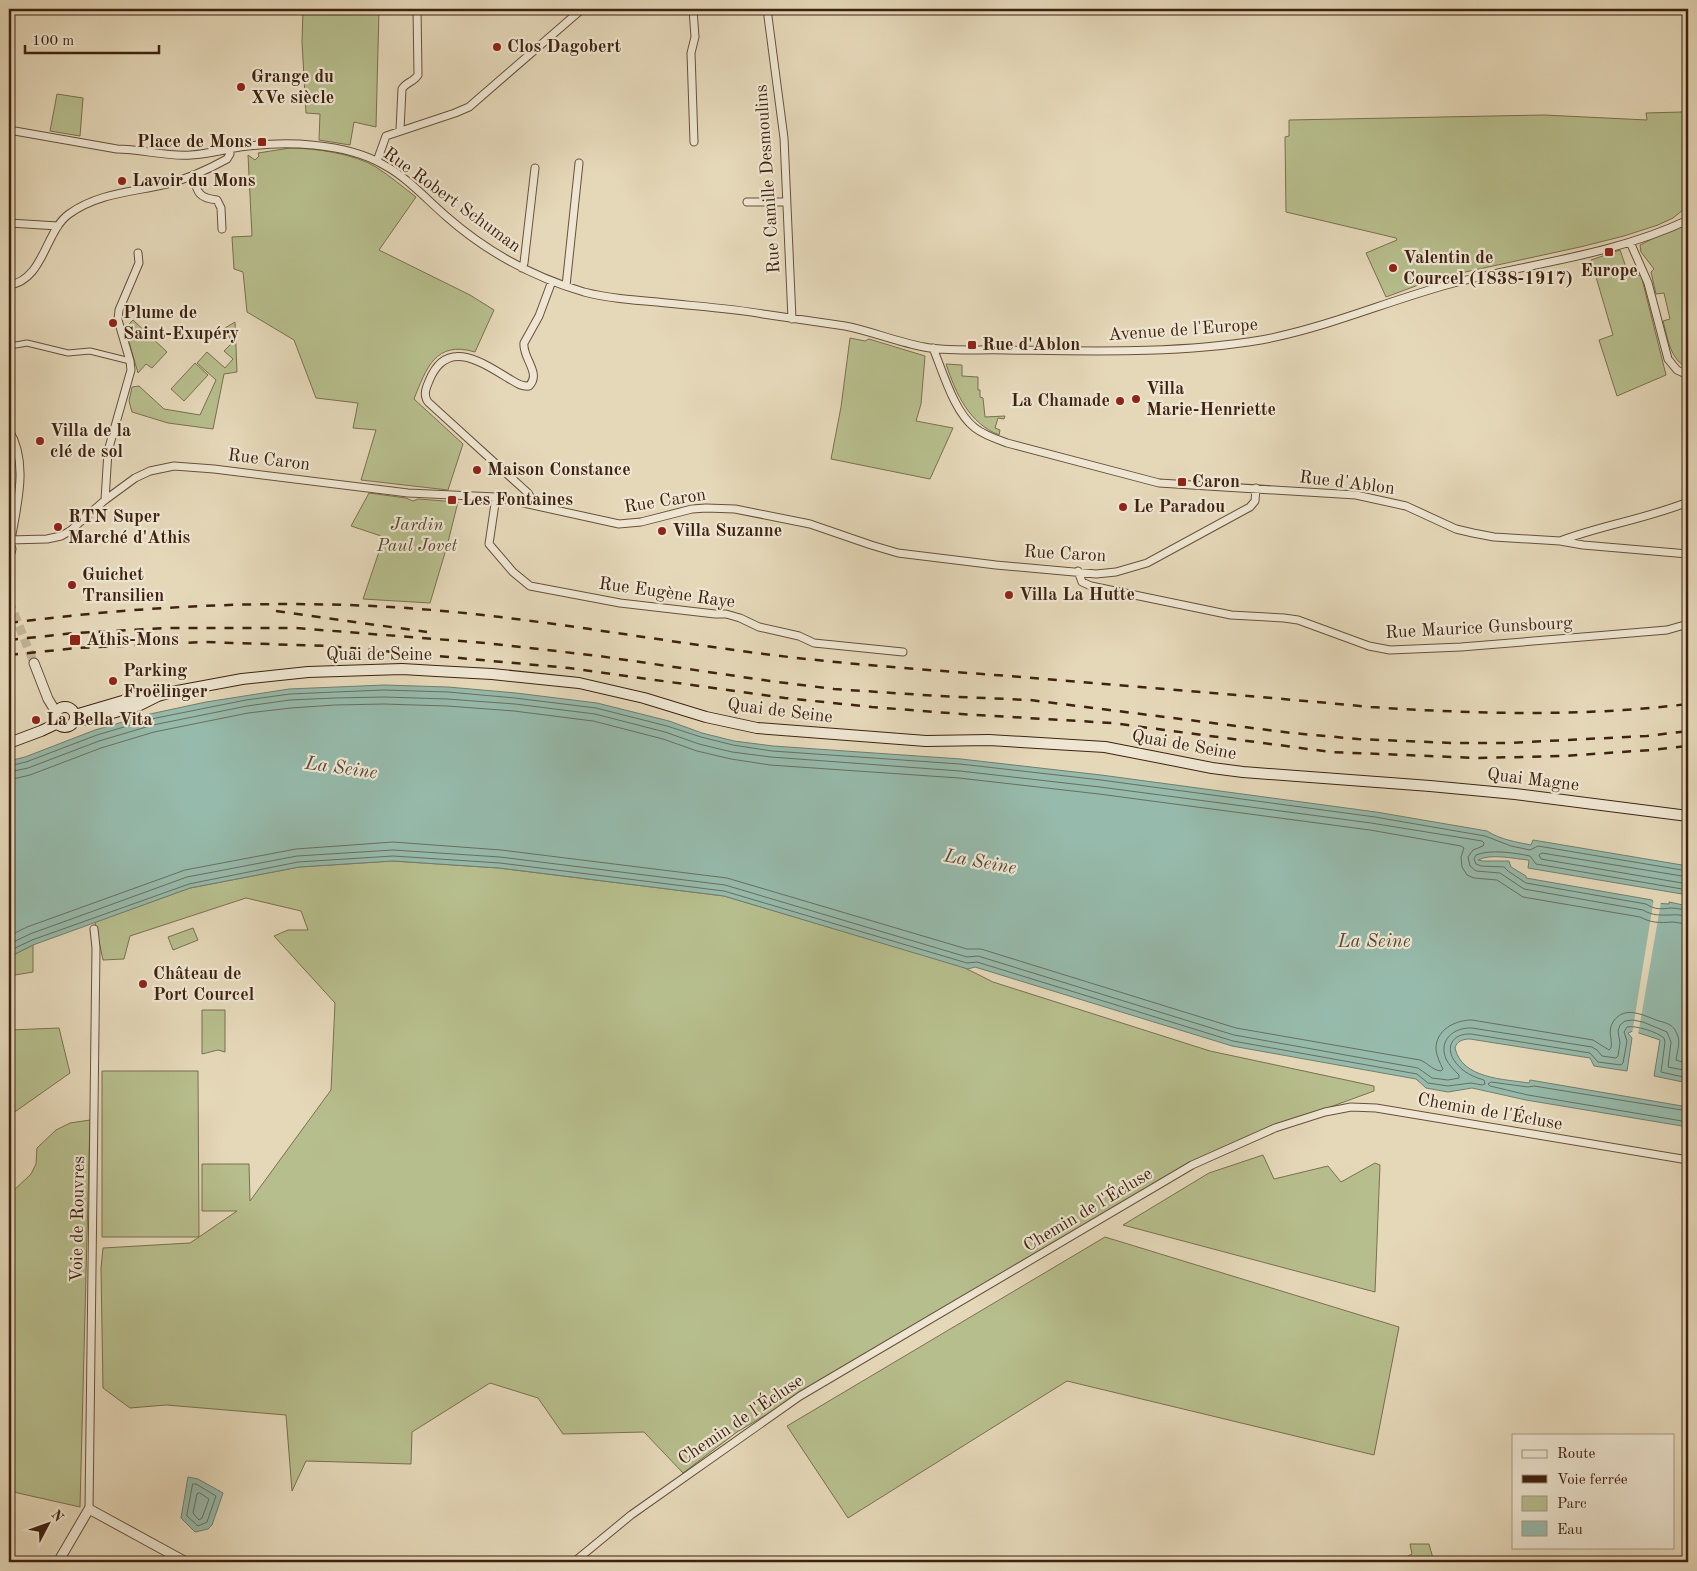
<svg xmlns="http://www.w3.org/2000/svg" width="1697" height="1571" font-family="'Old Standard TT',serif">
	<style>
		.green { fill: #b7be8d; stroke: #7b704e }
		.water { fill: #96baab; stroke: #737d6d }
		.pier { fill: #e5d8b9 }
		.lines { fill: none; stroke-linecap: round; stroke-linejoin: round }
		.shore { stroke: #6a6e5e; stroke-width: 1 }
		.tertiary-tunnel { stroke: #c4b497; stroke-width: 9; stroke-dasharray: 9 4.5; stroke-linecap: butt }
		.pedestrian-casing { stroke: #68503a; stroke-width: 7 }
		.minor-casing { stroke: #68503a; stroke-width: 9 }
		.tertiary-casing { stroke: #68503a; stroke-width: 11 }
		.secondary-casing { stroke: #3f2210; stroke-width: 12 }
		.pedestrian { stroke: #eee6d2; stroke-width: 5 }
		.minor { stroke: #eee6d2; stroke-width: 7 }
		.tertiary { stroke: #eee6d2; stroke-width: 9 }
		.secondary { stroke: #eee6d2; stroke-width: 10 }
		.rail { stroke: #3f2210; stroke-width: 2.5; stroke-dasharray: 9 9; stroke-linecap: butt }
		.poi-dot { fill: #8f2418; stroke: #eee6d2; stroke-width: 2 }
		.labels { text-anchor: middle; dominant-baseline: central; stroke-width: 4.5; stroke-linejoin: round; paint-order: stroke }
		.poi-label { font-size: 18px; font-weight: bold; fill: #3f2210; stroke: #eee6d2; text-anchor: start }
		.street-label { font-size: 18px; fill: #3f2210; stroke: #eee6d2 }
		.park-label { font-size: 18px; font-style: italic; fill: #5d492f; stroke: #eee6d2 }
		.water-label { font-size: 19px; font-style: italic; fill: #554837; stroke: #eee6d2 }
	</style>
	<rect width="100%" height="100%" fill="#e5d8b9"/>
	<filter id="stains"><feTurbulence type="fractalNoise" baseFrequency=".004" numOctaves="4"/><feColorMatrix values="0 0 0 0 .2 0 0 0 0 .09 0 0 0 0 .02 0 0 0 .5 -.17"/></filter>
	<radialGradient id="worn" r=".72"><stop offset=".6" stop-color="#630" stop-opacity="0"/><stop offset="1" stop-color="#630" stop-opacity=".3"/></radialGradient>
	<path class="green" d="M303 9H379L376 127 354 122 350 145 319 140 320 114 306 113 302 42Z
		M1688 93V206L1673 218 1658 225 1624 236 1580 247 1447 276 1421 284 1386 297 1366 253 1397 240 1396 238 1286 212 1285 137 1289 136V120L1544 115 1647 120 1646 113 1682 112Z
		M57 94 83 98 80 136 50 131Z
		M290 148C315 148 355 154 376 167 390 176 403 187 416 197L379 250 470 295 494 310 475 352C435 340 426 369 414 399L463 444 448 490 361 480 376 430 353 428 358 403 316 398 294 340 247 312 243 272 234 269 232 237 252 236 248 155 255 160 259 156 258 153Z
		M1688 221V368C1670 360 1668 339 1663 321L1670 319 1664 293 1656 294 1651 272 1654 269 1641 252 1640 245Z
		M1620 250 1629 276 1641 275 1666 375 1617 396 1599 340 1613 335 1591 260Z
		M133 320 167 352 152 368 146 364 138 373 125 328Z
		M235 322 237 372 224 374 213 429 168 423 132 412 129 401 132 387 139 386 164 409 200 415 216 380 197 363 207 352 225 368 233 359 224 351 232 343 225 328Z
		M850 338 865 341 869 339 925 356 921 404 916 421 953 428 930 479 831 459 841 407Z
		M195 363 208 375 184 401 171 389Z
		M946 364 962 365V376L978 377V390H980V397L983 398 985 417 1005 416 1004 419 998 418 995 428 1000 430 999 435C969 423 956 394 946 364Z
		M369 493 406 498 413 501 418 499 458 502 447 546 430 603 363 599 384 537 351 526Z
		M393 861 499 868 724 896 961 966 993 982 1210 1051 1374 1086V1091L1300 1118 1215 1151 1167 1176 737 1432 683 1473 644 1432 563 1434 538 1398 490 1383 412 1432 411 1464 306 1461 292 1491 286 1415 166 1405 130 1408 103 1388 101 1268 103 1248 190 1243 199 1237H102V1071H198L199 1237 237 1211H202V1164H249L250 1201 331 1090 335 1003 274 936 288 930H308L301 911 246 898 130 936 124 959 103 960 95 922 190 888 299 867Z
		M193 928 198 940 173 950 168 937Z
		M33 945V972L9 976V957Z
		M202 1010H225V1052L218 1050 202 1054Z
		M59 1028 70 1073 9 1116V1030Z
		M90 1120 80 1507 9 1491 10 1194 31 1174 36 1164 37 1148 56 1130 70 1123Z
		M1263 1155 1274 1179 1328 1166 1341 1182 1375 1163 1380 1165 1375 1292 1123 1225 1209 1173Z
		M1105 1237 1399 1327 1374 1455 1067 1381 848 1518 787 1426Z
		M1410 1544H1429L1434 1562H1396L1412 1554Z"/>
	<path class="water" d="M384 685 448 687 516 693 597 703 669 721 702 733 734 741 773 746 961 759 1101 775 1376 812 1487 831C1501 840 1517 842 1531 845L1533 840 1688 866V895L1528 868 1529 861 1528 860C1515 859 1491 853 1478 860L1483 861H1509L1511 867 1526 876V878L1652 900 1654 903 1669 904V902L1688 906V1083L1654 1076 1660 1040 1633 1031 1628 1033 1632 1038 1627 1071 1594 1066 1590 1058 1470 1039C1463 1039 1457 1041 1455 1048 1462 1079 1504 1079 1529 1083L1530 1080 1688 1107V1127L1526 1100 1472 1088 1448 1092 1426 1088 1416 1079 1232 1046 975 967 968 969 724 896 499 868 393 861 299 867 190 888 33 945 9 957V761L25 757 95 730 150 714 206 702 289 689Z
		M188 1477 198 1479 223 1493 212 1525 208 1529 195 1532 181 1518Z"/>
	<path class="pier" d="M1654 898 1656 901 1661 902 1638 1035 1632 1034Z"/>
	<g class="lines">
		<path class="shore" d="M9 766 26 762 97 735 151 719 246 700 290 694 335 692 384 690 448 692 515 698 596 708 667 726 701 737 733 745 772 751 960 764 1101 780 1375 817 1485 836 1511 846 1530 850 1538 846 1688 871
			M9 772 28 768 99 741 153 725 247 706 290 700 335 698 384 697 447 699 515 704 595 714 665 732 699 744 732 752 771 757 960 771 1100 787 1371 823 1482 841 1484 843 1483 846 1473 850 1468 857 1470 866 1476 871 1500 873 1524 889 1643 910C1653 916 1660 915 1671 915 1677 914 1683 916 1688 916
			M9 780 30 775 101 748 154 732 248 713 291 708 335 705 384 704 447 706 514 711 593 721 663 739 697 751 731 759 770 765 959 778 1099 794 1370 830 1461 846 1464 848 1461 857 1462 867 1467 875 1474 878 1497 880 1523 897 1640 917C1651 923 1660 923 1672 922 1677 922 1683 924 1688 924
			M1688 877 1542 853 1539 855 1541 859 1688 884
			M1688 890 1536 864 1530 856C1516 853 1490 849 1476 855L1474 859 1476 864 1481 866 1504 867 1508 871 1526 883 1646 904C1655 910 1661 909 1671 908 1677 908 1683 910 1688 910
			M9 936 27 927 185 870 296 849 393 842 501 850 727 878 967 949H981L1236 1028 1420 1060C1428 1063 1432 1070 1441 1071L1443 1069C1440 1063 1437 1057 1436 1050 1435 1030 1455 1020 1472 1020L1593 1040 1609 1050 1611 1048C1613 1039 1607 1032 1613 1022 1625 1004 1644 1016 1659 1021 1667 1023 1674 1025 1677 1034 1681 1042 1677 1052 1676 1060L1688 1064
			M9 944 30 934 187 877 297 856 393 850 500 857 725 885 967 957 978 956 1234 1035 1418 1068 1432 1078 1448 1080 1459 1078V1075C1454 1070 1449 1065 1446 1059 1438 1040 1454 1027 1472 1028L1592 1047 1597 1050 1602 1056 1616 1058 1618 1056 1620 1043 1618 1031 1620 1025 1625 1021 1633 1020 1643 1022 1667 1032 1671 1042 1668 1067 1688 1071
			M9 951 32 940 189 884 298 862 393 856 500 863 724 891 967 963 977 962 1233 1041 1417 1074 1428 1083 1448 1086 1471 1083 1482 1085 1485 1084 1484 1080C1473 1077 1463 1072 1456 1063 1444 1048 1452 1033 1471 1034L1590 1053 1598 1062 1621 1065 1623 1063 1627 1041 1624 1032 1627 1027C1636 1025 1657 1032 1664 1038L1665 1042 1661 1072 1688 1078
			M1688 1111 1534 1086 1528 1087 1491 1082 1488 1084 1490 1086 1528 1095 1688 1122
			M193 1484H196L216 1496 207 1522 198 1526 187 1516Z
			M200 1493 209 1499 202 1518 199 1520 193 1513 197 1494Z"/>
		<path class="tertiary-tunnel" d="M9 601 34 663"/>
		<defs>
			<path id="pedestrian" d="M9 344 16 345 27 343 68 353 90 351 130 361"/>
			<path id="minor" d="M693 9 695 37 691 53 694 142
				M767 9 784 138 792 319
				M9 130 117 149C142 149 166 157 191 155 207 154 223 150 240 147 284 141 344 142 384 165 408 178 427 200 447 217 487 252 533 277 584 292 607 298 632 300 657 302 692 306 728 308 763 314 790 318 818 322 845 326 871 331 897 342 924 347 950 352 980 349 1006 350 1091 351 1177 354 1261 340 1326 328 1387 301 1450 284 1531 263 1611 256 1688 220
				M400 130 402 89C406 82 414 82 418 75L417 9
				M377 161 386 136 455 113 469 107 582 9
				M193 175C197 192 198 198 217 200L221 208 222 229
				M747 202H786
				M9 223 58 226
				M1630 242 1648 283 1668 359 1677 370 1688 375
				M522 268 524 263 535 168
				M9 285C44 280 45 231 69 214 98 193 133 192 167 184 187 179 209 169 227 159L230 154 229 149
				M566 286 579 163
				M933 348C943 372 954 412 975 428 984 435 996 439 1007 443L1159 483 1356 495 1406 506 1456 529 1473 533 1494 537 1560 541 1583 545 1688 554
				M9 430C29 463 17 504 11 540
				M496 497 489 544 513 572 530 586 620 603 715 614H726L740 618 759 627 799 636 814 643 903 652
				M105 500 108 451 131 370 130 361 118 320 119 310 139 263 138 253
				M531 504V498L528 493 428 402C423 395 426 388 429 381 446 338 480 361 508 378 515 382 521 387 529 386 542 373 522 358 524 343L539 316 552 281
				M9 540 47 539 61 536 70 531 105 500 135 478 150 471 174 466 214 469 408 493 496 497 619 524 641 522 692 509 706 508 735 509 810 524 871 545 898 553 996 565 1096 574 1116 572 1147 563 1250 507 1255 501 1256 488
				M1560 541C1602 525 1646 519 1688 502
				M1078 571 1082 582 1091 586 1231 615 1284 618 1298 620 1369 646 1390 650 1461 647 1607 635 1667 630 1688 624
				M89 1509 96 948 94 929
				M574 1562 631 1515 800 1396 1192 1165 1275 1128 1325 1112 1351 1107 1376 1108 1688 1160"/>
			<path id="tertiary" d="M9 544 11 549 9 557
				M9 600V601
				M34 663 48 699 56 712
				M58 1562 89 1509 186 1562"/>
			<path id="secondary" d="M55 717a10 10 0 1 1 20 0a10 10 0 1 1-20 0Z
				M75 715 136 697 155 696
				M75 719 88 720 140 705 158 696 172 692 242 679 308 672 402 669 436 671 492 674 579 683 644 698 706 717 757 728 926 741 989 740 1105 747 1212 768 1243 772 1430 786 1515 794 1688 816
				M9 743 41 731 58 723"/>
		</defs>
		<use href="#pedestrian" class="pedestrian-casing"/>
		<use href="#minor" class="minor-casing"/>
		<use href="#tertiary" class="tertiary-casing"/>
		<use href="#secondary" class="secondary-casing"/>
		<use href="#pedestrian" class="pedestrian"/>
		<use href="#minor" class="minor"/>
		<use href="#tertiary" class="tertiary"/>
		<use href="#secondary" class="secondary"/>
		<path class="rail" d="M276 611 427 632
			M9 623C141 606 274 599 407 608 535 617 661 642 789 657 866 666 944 671 1022 677 1138 687 1255 696 1371 707 1477 714 1583 717 1688 704
			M9 640 75 633 164 628H296L486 643 599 656 770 681 834 689 938 696 1030 700 1292 733 1358 739 1452 743H1507L1647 736 1688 731
			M9 655 77 648 205 642 328 646 569 668 785 698 872 707 961 714 1112 723 1331 752 1477 758 1564 756 1651 750 1688 746"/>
	</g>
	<g class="poi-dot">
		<circle cx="497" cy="47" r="5"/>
		<circle cx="241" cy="87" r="5"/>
		<rect x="257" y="137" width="10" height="10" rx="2.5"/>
		<circle cx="122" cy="181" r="5"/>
		<rect x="1604" y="247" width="10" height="10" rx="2.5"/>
		<circle cx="1393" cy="268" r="5"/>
		<circle cx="113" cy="323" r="5"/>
		<rect x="967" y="340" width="10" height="10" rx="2.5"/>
		<circle cx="1136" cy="399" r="5"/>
		<circle cx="1120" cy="401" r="5"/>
		<circle cx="40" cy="441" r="5"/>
		<circle cx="477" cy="470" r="5"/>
		<rect x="1177" y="477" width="10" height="10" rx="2.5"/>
		<rect x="447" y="495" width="10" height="10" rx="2.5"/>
		<circle cx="1123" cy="507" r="5"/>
		<circle cx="58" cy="527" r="5"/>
		<circle cx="662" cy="531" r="5"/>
		<circle cx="72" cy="585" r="5"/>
		<circle cx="1009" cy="595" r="5"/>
		<rect x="69" y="634" width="12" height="12" rx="2.5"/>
		<circle cx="113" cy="681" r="5"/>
		<circle cx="36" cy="720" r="5"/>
		<circle cx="143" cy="984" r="5"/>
	</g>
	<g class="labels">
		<g class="poi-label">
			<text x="507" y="47">Clos Dagobert</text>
			<text x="251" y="77">Grange du<tspan x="251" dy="21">XVe siècle</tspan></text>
			<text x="252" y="142" text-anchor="end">Place de Mons</text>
			<text x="132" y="181">Lavoir du Mons</text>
			<text x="1403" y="258">Valentin de<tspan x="1403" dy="21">Courcel (1838-1917)</tspan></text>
			<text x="1609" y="271" text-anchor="middle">Europe</text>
			<text x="123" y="313">Plume de<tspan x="123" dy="21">Saint-Exupéry</tspan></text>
			<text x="982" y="345">Rue d'Ablon</text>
			<text x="1146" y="389">Villa<tspan x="1146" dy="21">Marie-Henriette</tspan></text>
			<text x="1110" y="401" text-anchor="end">La Chamade</text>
			<text x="50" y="431">Villa de la<tspan x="50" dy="21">clé de sol</tspan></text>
			<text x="487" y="470">Maison Constance</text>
			<text x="1192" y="482">Caron</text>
			<text x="462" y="500">Les Fontaines</text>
			<text x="1133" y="507">Le Paradou</text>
			<text x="68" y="517">RTN Super<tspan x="68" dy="21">Marché d'Athis</tspan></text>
			<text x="672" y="531">Villa Suzanne</text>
			<text x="82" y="575">Guichet<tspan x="82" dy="21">Transilien</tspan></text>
			<text x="1019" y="595">Villa La Hutte</text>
			<text x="86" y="640">Athis-Mons</text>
			<text x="123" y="671">Parking<tspan x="123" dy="21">Froëlinger</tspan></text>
			<text x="46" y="720">La Bella Vita</text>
			<text x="153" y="974">Château de<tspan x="153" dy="21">Port Courcel</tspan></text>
		</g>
		<g class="street-label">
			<text transform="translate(768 179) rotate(-94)">Rue Camille Desmoulins</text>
			<text transform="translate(452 200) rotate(36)">Rue Robert Schuman</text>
			<text transform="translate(1183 330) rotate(-4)">Avenue de l'Europe</text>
			<text transform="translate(269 460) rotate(7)">Rue Caron</text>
			<text transform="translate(1347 483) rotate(7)">Rue d'Ablon</text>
			<text transform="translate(665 501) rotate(-9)">Rue Caron</text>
			<text transform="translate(1065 554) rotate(3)">Rue Caron</text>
			<text transform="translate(667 593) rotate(8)">Rue Eugène Raye</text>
			<text transform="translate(1479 628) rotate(-3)">Rue Maurice Gunsbourg</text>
			<text x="379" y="655">Quai de Seine</text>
			<text transform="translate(780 711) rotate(7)">Quai de Seine</text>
			<text transform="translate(1184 745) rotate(10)">Quai de Seine</text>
			<text transform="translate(1533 780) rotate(7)">Quai Magne</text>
			<text transform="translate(1490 1112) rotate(10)">Chemin de l'Écluse</text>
			<text transform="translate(1088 1210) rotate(-31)">Chemin de l'Écluse</text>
			<text transform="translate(78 1219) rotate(-89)">Voie de Rouvres</text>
			<text transform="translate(741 1420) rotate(-34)">Chemin de l'Écluse</text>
		</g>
		<g class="park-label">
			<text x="417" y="525">Jardin<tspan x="417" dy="21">Paul Jovet</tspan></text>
		</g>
		<g class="water-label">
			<text transform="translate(341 769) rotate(8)">La Seine</text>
			<text transform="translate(980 863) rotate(10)">La Seine</text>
			<text x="1374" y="942">La Seine</text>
		</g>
	</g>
	<rect width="1697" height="1571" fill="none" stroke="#e5d8b9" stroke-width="30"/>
	<rect x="10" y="10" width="1677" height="1551" fill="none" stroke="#3f2210" stroke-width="2.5"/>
	<rect x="15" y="15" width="1667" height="1541" fill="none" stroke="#3f2210"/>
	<rect x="1512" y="1434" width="162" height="115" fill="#eee6d2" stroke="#a89884"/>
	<rect x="1522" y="1450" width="25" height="8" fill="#eee6d2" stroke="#a89884"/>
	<text x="1557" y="1458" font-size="15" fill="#3f2210">Route</text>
	<rect x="1522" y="1475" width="25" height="8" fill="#3f2210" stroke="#a89884"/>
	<text x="1557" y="1484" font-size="15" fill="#3f2210">Voie ferrée</text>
	<rect x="1522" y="1496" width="25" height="15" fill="#b7be8d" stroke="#a89884"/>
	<text x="1557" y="1508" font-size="15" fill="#3f2210">Parc</text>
	<rect x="1522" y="1521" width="25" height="15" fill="#96baab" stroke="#a89884"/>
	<text x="1557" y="1534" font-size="15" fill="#3f2210">Eau</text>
	<g transform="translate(48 1524) rotate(49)" stroke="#eee6d2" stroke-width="4" paint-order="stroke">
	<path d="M0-4L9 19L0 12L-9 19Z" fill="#3f2210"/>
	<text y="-8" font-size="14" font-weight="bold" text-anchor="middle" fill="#3f2210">N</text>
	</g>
	<path d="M25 45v8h134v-8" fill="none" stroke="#3f2210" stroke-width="2.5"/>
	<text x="32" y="45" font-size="15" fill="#3f2210" stroke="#eee6d2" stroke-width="4" paint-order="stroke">100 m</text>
	<rect width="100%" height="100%" filter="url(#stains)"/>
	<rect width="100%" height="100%" fill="url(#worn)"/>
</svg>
